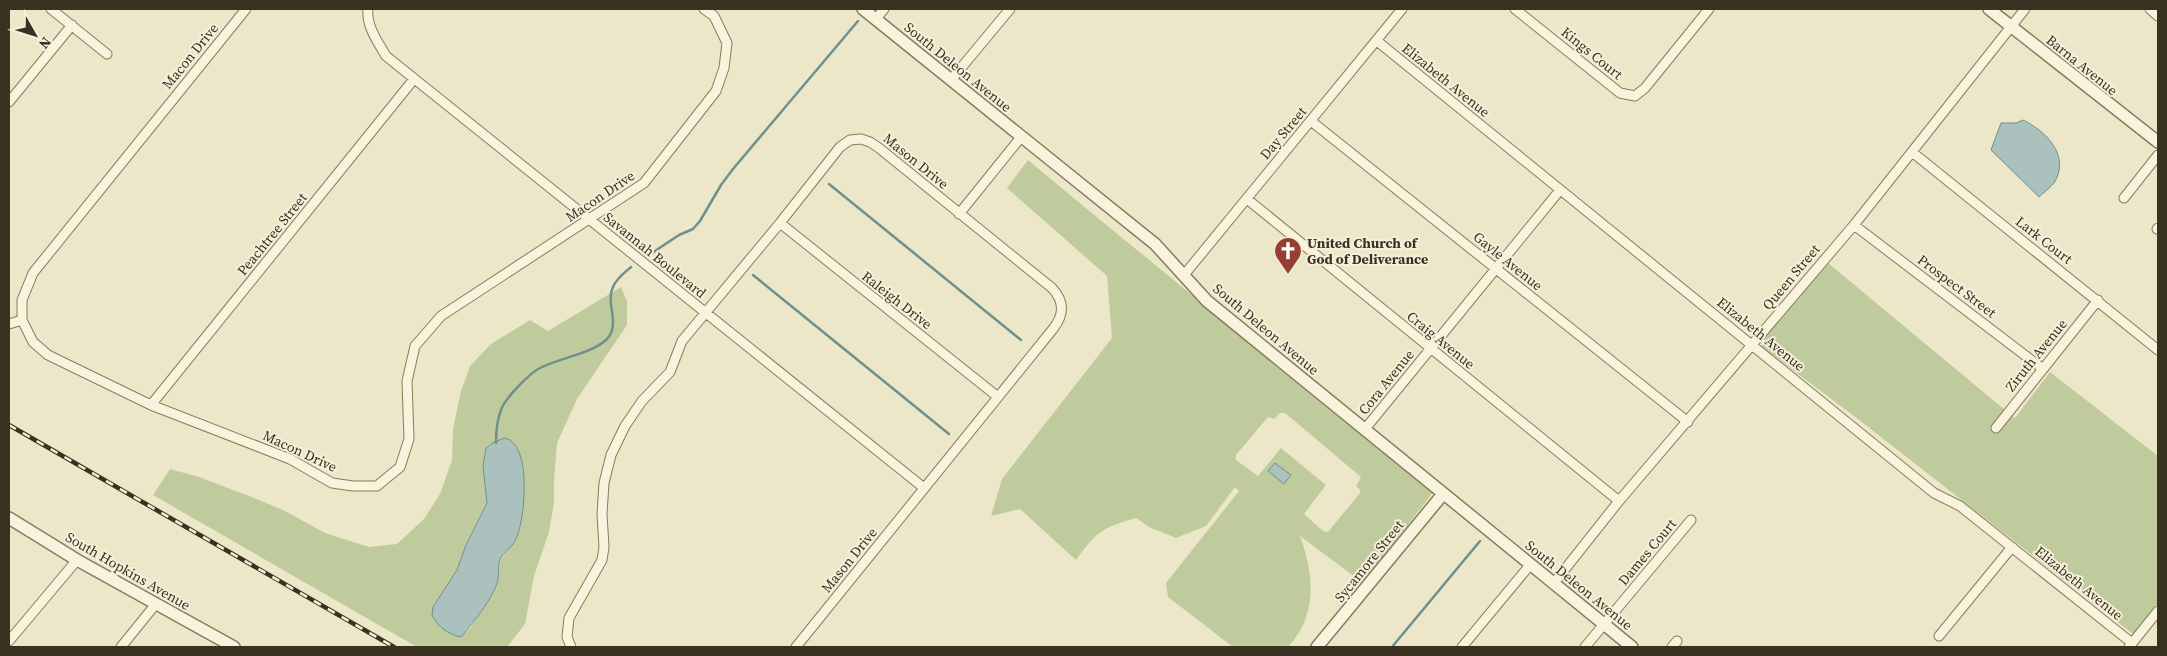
<svg xmlns="http://www.w3.org/2000/svg" width="2167" height="656" font-family="'Source Serif 4',serif">
	<style>
		.green { fill: #bfcb9d; fill-rule: evenodd }
		.water { fill: #aac1be; stroke: #70908c }
		.lines { fill: none; stroke-linecap: round; stroke-linejoin: round }
		.stream { stroke: #70908c; stroke-width: 2.5 }
		.minor-casing { stroke: #887b5f; stroke-width: 11 }
		.tertiary-casing { stroke: #887b5f; stroke-width: 14 }
		.minor { stroke: #f8f3dc; stroke-width: 9 }
		.tertiary { stroke: #f8f3dc; stroke-width: 11 }
		.rail-casing { stroke: #3a3121; stroke-width: 4.5 }
		.rail { stroke: #f4f0d9; stroke-width: 2.5; stroke-dasharray: 8; stroke-linecap: butt }
		.labels { text-anchor: middle; dominant-baseline: central; stroke-width: 4; stroke-linejoin: round; paint-order: stroke }
		.street-label { font-size: 14px; fill: #3a3121; stroke: #f4f0d9 }
		.poi-label { font-size: 14px; font-weight: bold; fill: #3a3121; stroke: #f4f0d9; text-anchor: start }
	</style>
	<rect width="100%" height="100%" fill="#ede7c9"/>
	<path class="green" d="M1028 160C1162 272 1299 381 1434 491L1363 583 1300 536C1314 574 1318 615 1288 647H1233L1168 597 1166 583 1239 491 1235 487 1206 526 1176 538 1149 527 1136 518C1102 528 1097 531 1076 560L1020 509 991 516 1002 479 1112 338 1107 276 1007 188ZM1280 413H1285L1361 477 1356 486 1360 490V493L1328 532 1323 531 1304 514 1326 485 1281 448 1258 476 1236 460V455L1268 417 1274 419Z
		M1828 263 2005 410 1990 428 1997 434 2012 416 2015 418 2050 372 2158 456V603L2133 634 1858 419 1762 347 1766 336Z
		M621 287 627 301V325L577 399 557 443 554 480V503L549 532 534 576 525 624 507 647H417L153 495 170 469 199 477 259 500 285 511 325 533 369 547 397 544 424 519 440 494 452 460 453 429 461 391 470 366 491 344 530 320 548 331ZM487 503 515 541 500 560 497 585 471 627 465 633 433 607 457 570 466 545Z"/>
	<path class="water" d="M2023 120C2046 131 2071 156 2054 183 2050 188 2044 192 2039 197L1991 150 2001 123H2016Z
		M505 438C533 444 525 523 515 541 511 548 503 553 500 559 497 567 500 578 496 586 488 605 474 621 461 637 448 634 438 627 432 615L433 607 457 570 466 545 487 503 483 466 486 448 494 442Z
		M1275 463 1291 475 1284 484 1268 471Z"/>
	<g class="lines">
		<path class="stream" d="M829 184 1021 340
			M649 255 679 235 693 229 700 221 721 185 733 169 858 21
			M753 275 949 434
			M496 443C496 433 497 420 501 410 505 398 530 373 540 368 559 358 592 354 607 339 621 324 605 303 613 287 616 279 624 273 631 267
			M1392 647 1480 541"/>
		<defs>
			<path id="minor" d="M51 9 107 54
				M246 9 33 273 22 300V320L33 342 48 355 151 405 290 459 332 483 353 486H377L400 467 409 439 407 381 415 346 441 316 644 183 716 91 724 68 727 43 714 16 704 9
				M368 9C366 26 378 42 386 56L924 488
				M1515 9 1620 93 1635 96 1645 88 1709 9
				M2150 9 2158 16
				M876 19 884 9
				M1377 41 1934 493 1960 506 2132 643
				M951 80 1010 9
				M9 102 72 25
				M1311 121 1688 422
				M1912 152 2158 350
				M2124 198 2158 155
				M1247 199 1619 501
				M959 214 1021 137
				M780 223 998 397
				M1854 225 2043 369
				M2157 229 2158 228
				M1184 275 1402 9
				M9 324 22 320
				M151 405 414 79
				M1996 428 2098 300
				M1365 429 1560 190
				M1554 583 1619 501 1854 225 2025 9
				M1939 636 2012 547
				M9 641 77 560
				M121 647 155 605
				M571 647 567 637 569 618 602 560 604 547 602 514 604 483 611 455 625 426 642 401 670 372 682 341 780 223 840 147 850 140 861 139 870 142 879 148 1052 288C1065 302 1064 315 1053 329L796 647
				M1462 647 1530 565
				M1585 647 1691 520
				M1672 647 1677 641
				M2129 647 2158 611"/>
			<path id="tertiary" d="M863 9 1155 244 1207 301 1632 647
				M1989 9 2158 142
				M9 518 77 560 234 647
				M1317 647 1443 494"/>
		</defs>
		<use href="#minor" class="minor-casing"/>
		<use href="#tertiary" class="tertiary-casing"/>
		<use href="#minor" class="minor"/>
		<use href="#tertiary" class="tertiary"/>
		<defs>
			<path id="rail" d="M9 425 394 647"/>
		</defs>
		<use href="#rail" class="rail-casing"/>
		<use href="#rail" class="rail"/>
	</g>
	<defs>
		<symbol id="church-pin" viewBox="-11 -11 22 30"><path d="M0 17L-7.5 6A9.5 9.5 0 1 1 7.5 6Z" fill="#943f32" stroke="#f4f0d9"/><path d="M-1.2-6h2.4v3.5h3.3v2.4h-3.3V6h-2.4V-.1h-3.3v-2.4h3.3Z" fill="#fff"/></symbol>
	</defs>
	<g fill-rule="evenodd">
		<use href="#church-pin" x="1272" y="235" width="32" height="43"/>
	</g>
	<g class="labels">
		<g class="street-label">
			<text transform="translate(1592 53) rotate(39)">Kings Court</text>
			<text transform="translate(190 56) rotate(-51)">Macon Drive</text>
			<text transform="translate(2082 65) rotate(39)">Barna Avenue</text>
			<text transform="translate(958 67) rotate(39)">South Deleon Avenue</text>
			<text transform="translate(1446 80) rotate(39)">Elizabeth Avenue</text>
			<text transform="translate(1283 133) rotate(-50)">Day Street</text>
			<text transform="translate(916 161) rotate(39)">Mason Drive</text>
			<text transform="translate(600 196) rotate(-34)">Macon Drive</text>
			<text transform="translate(272 234) rotate(-51)">Peachtree Street</text>
			<text transform="translate(2044 240) rotate(38)">Lark Court</text>
			<text transform="translate(655 255) rotate(39)">Savannah Boulevard</text>
			<text transform="translate(1508 261) rotate(39)">Gayle Avenue</text>
			<text transform="translate(1791 277) rotate(-50)">Queen Street</text>
			<text transform="translate(1957 286) rotate(37)">Prospect Street</text>
			<text transform="translate(897 300) rotate(38)">Raleigh Drive</text>
			<text transform="translate(1266 329) rotate(40)">South Deleon Avenue</text>
			<text transform="translate(1761 334) rotate(39)">Elizabeth Avenue</text>
			<text transform="translate(1441 340) rotate(39)">Craig Avenue</text>
			<text transform="translate(2036 355) rotate(-51)">Ziruth Avenue</text>
			<text transform="translate(1386 382) rotate(-51)">Cora Avenue</text>
			<text transform="translate(300 451) rotate(25)">Macon Drive</text>
			<text transform="translate(1647 552) rotate(-50)">Dames Court</text>
			<text transform="translate(849 560) rotate(-51)">Mason Drive</text>
			<text transform="translate(1369 561) rotate(-51)">Sycamore Street</text>
			<text transform="translate(128 571) rotate(30)">South Hopkins Avenue</text>
			<text transform="translate(2079 583) rotate(39)">Elizabeth Avenue</text>
			<text transform="translate(1579 585) rotate(39)">South Deleon Avenue</text>
		</g>
		<g class="poi-label">
			<text x="1307" y="243">United Church of<tspan x="1307" dy="16">God of Deliverance</tspan></text>
		</g>
	</g>
	<rect width="2167" height="656" fill="none" stroke="#3a3121" stroke-width="20"/>
	<g transform="translate(35 35) rotate(129)" stroke="#f4f0d9" stroke-width="4" paint-order="stroke">
	<path d="M0-4L9 19L0 12L-9 19Z" fill="#3a3121"/>
	<text y="-8" font-size="14" font-weight="bold" text-anchor="middle" fill="#3a3121">N</text>
	</g>
</svg>
